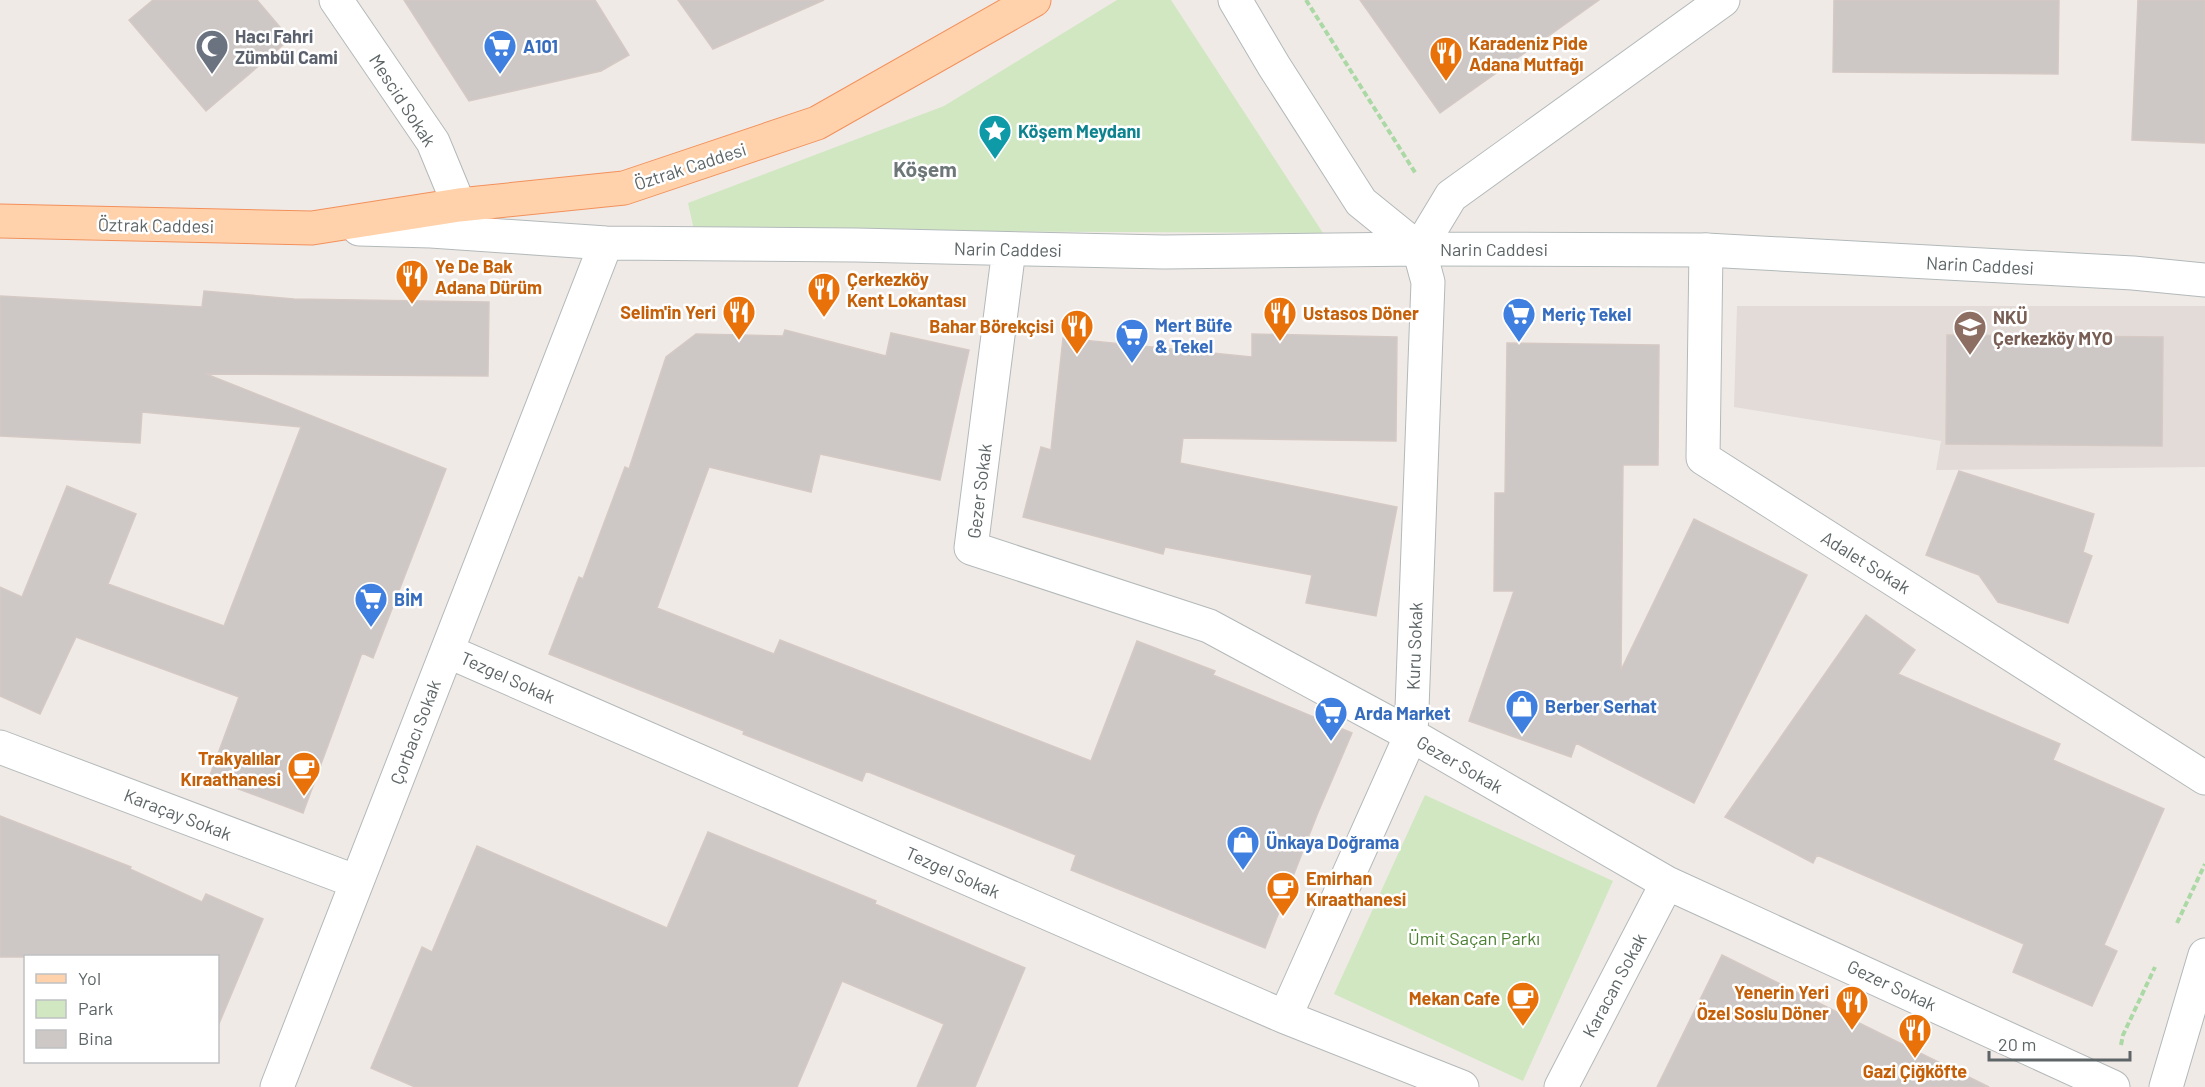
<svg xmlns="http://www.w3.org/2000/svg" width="2205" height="1087" font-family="Barlow,sans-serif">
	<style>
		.education { fill: #e2dbd7 }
		.green { fill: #d0e7c2 }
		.building { fill: #cdc7c5; stroke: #d5c9c4; stroke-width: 1.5 }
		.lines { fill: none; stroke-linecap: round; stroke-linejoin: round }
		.street-casing { stroke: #b3b9ba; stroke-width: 35 }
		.secondary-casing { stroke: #b2b9ba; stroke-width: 35 }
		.primary-casing { stroke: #f3905b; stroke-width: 35 }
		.path { stroke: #abd9a5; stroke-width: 4; stroke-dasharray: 6 3; stroke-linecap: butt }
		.street { stroke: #fff; stroke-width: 33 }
		.secondary { stroke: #fff; stroke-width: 33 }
		.primary { stroke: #ffd2ab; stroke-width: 33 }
		.labels { text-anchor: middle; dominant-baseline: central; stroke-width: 5; stroke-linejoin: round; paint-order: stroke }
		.worship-label { font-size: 18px; font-weight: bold; fill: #5b616d; stroke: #fff; text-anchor: start }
		.food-label { font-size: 18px; font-weight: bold; fill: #c56008; stroke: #fff; text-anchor: start }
		.shop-label { font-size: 18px; font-weight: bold; fill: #366cbe; stroke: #fff; text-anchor: start }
		.street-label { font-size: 18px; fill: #5d6566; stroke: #fff }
		.culture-label { font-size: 18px; font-weight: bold; fill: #0d838f; stroke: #fff; text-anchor: start }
		.education-label { font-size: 18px; font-weight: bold; fill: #785e54; stroke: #fff; text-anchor: start }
		.park-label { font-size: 18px; fill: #4c8032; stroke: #fff }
		.quarter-label { font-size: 21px; font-weight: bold; fill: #6e7778; stroke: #fff }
	</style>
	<rect width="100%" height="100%" fill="#f0eae6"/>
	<path class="education" d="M1737 306H2205V467L1936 470 1941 441 1734 407Z"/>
	<path class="green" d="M1117 0H1171L1323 233 694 230 688 203 944 106Z
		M1425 795 1613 881 1523 1081 1334 994Z"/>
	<path class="building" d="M153 0H257L290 39 206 111 129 20Z
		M404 0H595L629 55 601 71 469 101Z
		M678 0H824L713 49Z
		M1360 0H1599L1440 113Z
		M1834 0H2059L2058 74 1833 72Z
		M2138 0H2205V143L2132 140Z
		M204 291 294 299 489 302 488 376 206 374 446 469 373 658 362 653 303 813 209 778 239 697 76 637 40 714 0 696V587L22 597 67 486 136 514 108 584 224 626 301 427 142 412 140 443 0 436V296L202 307Z
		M785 330 886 356 891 333 969 350 940 480 820 454 811 492 709 467 657 608 774 654 780 640 1091 761 1137 641 1215 671 1213 675 1352 733 1317 815 1265 948 1071 870 1076 855 866 771 862 781 743 734 744 731 549 654 579 577 583 579 625 467 629 469 666 357 696 334 783 336Z
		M1252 334 1397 337 1396 441 1183 438 1180 463 1397 507 1376 616 1306 603 1312 575 1165 547 1163 554 1023 517 1041 447 1051 450 1063 338 1252 357Z
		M1947 335 2163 337 2162 446 1946 444Z
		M1507 343 1659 345 1658 465H1623L1621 670 1694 519 1807 575 1694 803 1576 743 1571 757 1469 721 1514 591H1494L1495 493H1505Z
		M1959 471 2094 514 2083 552 2092 556 2068 623 1998 602 1979 575 1926 555Z
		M1866 615 1915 650 1898 674 2060 744 2053 760 2164 809 2104 945 2117 951 2092 1006 2013 972 2024 944 1817 855 1813 863 1725 817Z
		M0 816 131 867 130 869 202 902 206 894 263 919 218 1026V957H0Z
		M708 832 876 901 875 904 1025 968 975 1087H917L944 1024 842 981 797 1087H415L371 1068 422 947 432 952 477 846 667 928Z
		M1722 955 1841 1014 1989 1087H1657Z"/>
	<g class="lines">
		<defs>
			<path id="street" d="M336 0 433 142 459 205
				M359 229 431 231 606 243 856 245 1164 252 1419 249
				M1009 249 971 548 1209 626 1411 735 1667 883 2113 1087
				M1419 249 1451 196 1723 0
				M1706 250 1703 458 2205 778
				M447 651 1285 1017 1462 1087
				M0 747 357 882
				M1285 1017 1411 735 1428 282 1419 249
				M277 1087 606 243
				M1561 1087 1667 883"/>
			<path id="secondary" d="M1235 0 1274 66 1361 202 1419 249 1706 250 2133 273 2205 280
				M2166 1087 2205 955"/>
			<path id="primary" d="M0 221 312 228 459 205 624 188 817 123 1034 0"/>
		</defs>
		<use href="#street" class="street-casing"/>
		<use href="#secondary" class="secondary-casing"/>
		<use href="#primary" class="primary-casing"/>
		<path class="path" d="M1306 0 1416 174
			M2177 923 2205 864
			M2121 1045 2123 1035 2155 967"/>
		<use href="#street" class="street"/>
		<use href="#secondary" class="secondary"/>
		<use href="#primary" class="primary"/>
	</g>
	<defs>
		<symbol id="mosque-pin" viewBox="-11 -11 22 30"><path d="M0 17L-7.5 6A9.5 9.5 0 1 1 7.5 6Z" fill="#6b7280" stroke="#fff"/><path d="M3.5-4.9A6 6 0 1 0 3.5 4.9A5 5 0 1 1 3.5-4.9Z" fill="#fff"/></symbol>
		<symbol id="supermarket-pin" viewBox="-11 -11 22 30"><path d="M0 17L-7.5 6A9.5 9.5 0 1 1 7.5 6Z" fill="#3f7fe0" stroke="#fff"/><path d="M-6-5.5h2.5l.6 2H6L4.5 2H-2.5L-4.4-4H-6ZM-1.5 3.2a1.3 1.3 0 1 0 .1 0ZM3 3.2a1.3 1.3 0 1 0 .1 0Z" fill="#fff"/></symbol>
		<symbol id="restaurant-pin" viewBox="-11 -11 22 30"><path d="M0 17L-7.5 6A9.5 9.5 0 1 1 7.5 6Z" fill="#e8710a" stroke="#fff"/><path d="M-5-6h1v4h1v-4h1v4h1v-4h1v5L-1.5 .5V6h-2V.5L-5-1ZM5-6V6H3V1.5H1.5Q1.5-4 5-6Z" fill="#fff"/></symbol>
		<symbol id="sight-pin" viewBox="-11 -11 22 30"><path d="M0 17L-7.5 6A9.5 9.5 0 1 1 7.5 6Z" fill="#0f9aa8" stroke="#fff"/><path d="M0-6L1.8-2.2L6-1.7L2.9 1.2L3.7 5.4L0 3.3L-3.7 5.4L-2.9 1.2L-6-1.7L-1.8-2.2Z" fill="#fff"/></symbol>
		<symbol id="university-pin" viewBox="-11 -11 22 30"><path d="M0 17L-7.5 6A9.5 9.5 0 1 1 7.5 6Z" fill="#8d6e63" stroke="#fff"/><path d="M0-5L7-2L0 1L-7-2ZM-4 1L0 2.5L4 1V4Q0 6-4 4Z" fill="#fff"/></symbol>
		<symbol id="shop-pin" viewBox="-11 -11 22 30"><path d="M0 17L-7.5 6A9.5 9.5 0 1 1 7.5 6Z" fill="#3f7fe0" stroke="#fff"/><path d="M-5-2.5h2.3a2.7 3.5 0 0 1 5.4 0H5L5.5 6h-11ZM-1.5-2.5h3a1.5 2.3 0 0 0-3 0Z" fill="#fff"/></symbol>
		<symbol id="cafe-pin" viewBox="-11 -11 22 30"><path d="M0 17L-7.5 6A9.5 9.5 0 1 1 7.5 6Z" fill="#e8710a" stroke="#fff"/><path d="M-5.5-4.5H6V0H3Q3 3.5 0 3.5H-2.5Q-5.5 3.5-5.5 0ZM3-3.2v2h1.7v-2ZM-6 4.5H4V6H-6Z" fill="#fff"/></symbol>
	</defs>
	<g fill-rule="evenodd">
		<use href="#mosque-pin" x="193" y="27" width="38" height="52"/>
		<use href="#supermarket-pin" x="481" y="27" width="38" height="52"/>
		<use href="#restaurant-pin" x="1427" y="34" width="38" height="52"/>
		<use href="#sight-pin" x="976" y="112" width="38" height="52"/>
		<use href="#restaurant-pin" x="393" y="257" width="38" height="52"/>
		<use href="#restaurant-pin" x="805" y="270" width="38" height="52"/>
		<use href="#restaurant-pin" x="720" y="293" width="38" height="52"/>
		<use href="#restaurant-pin" x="1261" y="294" width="38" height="52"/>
		<use href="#supermarket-pin" x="1500" y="295" width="38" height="52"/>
		<use href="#restaurant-pin" x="1058" y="307" width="38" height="52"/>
		<use href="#university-pin" x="1951" y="308" width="38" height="52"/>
		<use href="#supermarket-pin" x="1113" y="316" width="38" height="52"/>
		<use href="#supermarket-pin" x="352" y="580" width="38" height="52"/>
		<use href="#shop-pin" x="1503" y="687" width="38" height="52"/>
		<use href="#supermarket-pin" x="1312" y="694" width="38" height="52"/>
		<use href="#cafe-pin" x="285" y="749" width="38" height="52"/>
		<use href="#shop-pin" x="1224" y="823" width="38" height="52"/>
		<use href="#cafe-pin" x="1264" y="869" width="38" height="52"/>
		<use href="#cafe-pin" x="1504" y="979" width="38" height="52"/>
		<use href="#restaurant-pin" x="1833" y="983" width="38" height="52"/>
		<use href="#restaurant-pin" x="1896" y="1011" width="38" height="52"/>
	</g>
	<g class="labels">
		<g class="worship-label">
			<text x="235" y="36">Hacı Fahri<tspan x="235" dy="21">Zümbül Cami</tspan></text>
		</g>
		<g class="food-label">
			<text x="1469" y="43">Karadeniz Pide<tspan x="1469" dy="21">Adana Mutfağı</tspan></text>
			<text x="435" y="266">Ye De Bak<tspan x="435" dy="21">Adana Dürüm</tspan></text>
			<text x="847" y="279">Çerkezköy<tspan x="847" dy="21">Kent Lokantası</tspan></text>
			<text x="716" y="312" text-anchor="end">Selim'in Yeri</text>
			<text x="1303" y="313">Ustasos Döner</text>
			<text x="1054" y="326" text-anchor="end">Bahar Börekçisi</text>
			<text x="281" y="758" text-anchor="end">Trakyalılar<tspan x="281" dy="21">Kıraathanesi</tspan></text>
			<text x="1306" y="878">Emirhan<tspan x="1306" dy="21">Kıraathanesi</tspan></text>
			<text x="1829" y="992" text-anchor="end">Yenerin Yeri<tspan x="1829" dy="21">Özel Soslu Döner</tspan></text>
			<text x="1500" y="998" text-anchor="end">Mekan Cafe</text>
			<text x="1915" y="1071" text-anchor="middle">Gazi Çiğköfte</text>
		</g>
		<g class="shop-label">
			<text x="523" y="46">A101</text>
			<text x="1542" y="314">Meriç Tekel</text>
			<text x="1155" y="325">Mert Büfe<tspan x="1155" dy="21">&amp; Tekel</tspan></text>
			<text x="394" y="599">BİM</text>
			<text x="1545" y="706">Berber Serhat</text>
			<text x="1354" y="713">Arda Market</text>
			<text x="1266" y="842">Ünkaya Doğrama</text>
		</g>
		<g class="street-label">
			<text transform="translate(403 100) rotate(57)">Mescid Sokak</text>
			<text transform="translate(690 166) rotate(-18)">Öztrak Caddesi</text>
			<text transform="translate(156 225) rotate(1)">Öztrak Caddesi</text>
			<text transform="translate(1008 249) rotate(1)">Narin Caddesi</text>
			<text x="1494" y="249">Narin Caddesi</text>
			<text transform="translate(1980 265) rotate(3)">Narin Caddesi</text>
			<text transform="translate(979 491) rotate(-83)">Gezer Sokak</text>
			<text transform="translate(1866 562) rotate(32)">Adalet Sokak</text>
			<text transform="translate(1414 646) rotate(-88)">Kuru Sokak</text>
			<text transform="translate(508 677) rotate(24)">Tezgel Sokak</text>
			<text transform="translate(415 732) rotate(-69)">Çorbacı Sokak</text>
			<text transform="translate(1460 764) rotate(30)">Gezer Sokak</text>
			<text transform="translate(178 814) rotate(21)">Karaçay Sokak</text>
			<text transform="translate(953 872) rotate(24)">Tezgel Sokak</text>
			<text transform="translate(1614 985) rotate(-62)">Karacan Sokak</text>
			<text transform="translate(1892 985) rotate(25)">Gezer Sokak</text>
		</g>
		<g class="culture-label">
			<text x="1018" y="131">Köşem Meydanı</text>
		</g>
		<g class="education-label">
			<text x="1993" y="317">NKÜ<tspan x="1993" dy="21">Çerkezköy MYO</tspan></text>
		</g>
		<g class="park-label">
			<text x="1474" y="938">Ümit Saçan Parkı</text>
		</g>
		<g class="quarter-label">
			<text x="925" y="168">Köşem</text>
		</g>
	</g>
	<rect x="24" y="955" width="195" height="108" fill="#ffffff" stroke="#bec1c2" stroke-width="1.5"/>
	<rect x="36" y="974" width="30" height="9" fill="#ffd2ab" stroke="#bec1c2" stroke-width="1.5"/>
	<text x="78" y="985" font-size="18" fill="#5d6566">Yol</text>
	<rect x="36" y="1000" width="30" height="18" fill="#d0e7c2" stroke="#bec1c2" stroke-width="1.5"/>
	<text x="78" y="1015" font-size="18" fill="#5d6566">Park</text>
	<rect x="36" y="1030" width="30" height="18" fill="#cdc7c5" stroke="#bec1c2" stroke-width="1.5"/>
	<text x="78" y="1045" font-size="18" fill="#5d6566">Bina</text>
	<path d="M1989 1051v9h141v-9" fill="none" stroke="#5d6566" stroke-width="3"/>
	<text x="1998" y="1051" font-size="18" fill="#5d6566" stroke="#ffffff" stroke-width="4.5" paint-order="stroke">20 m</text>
</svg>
